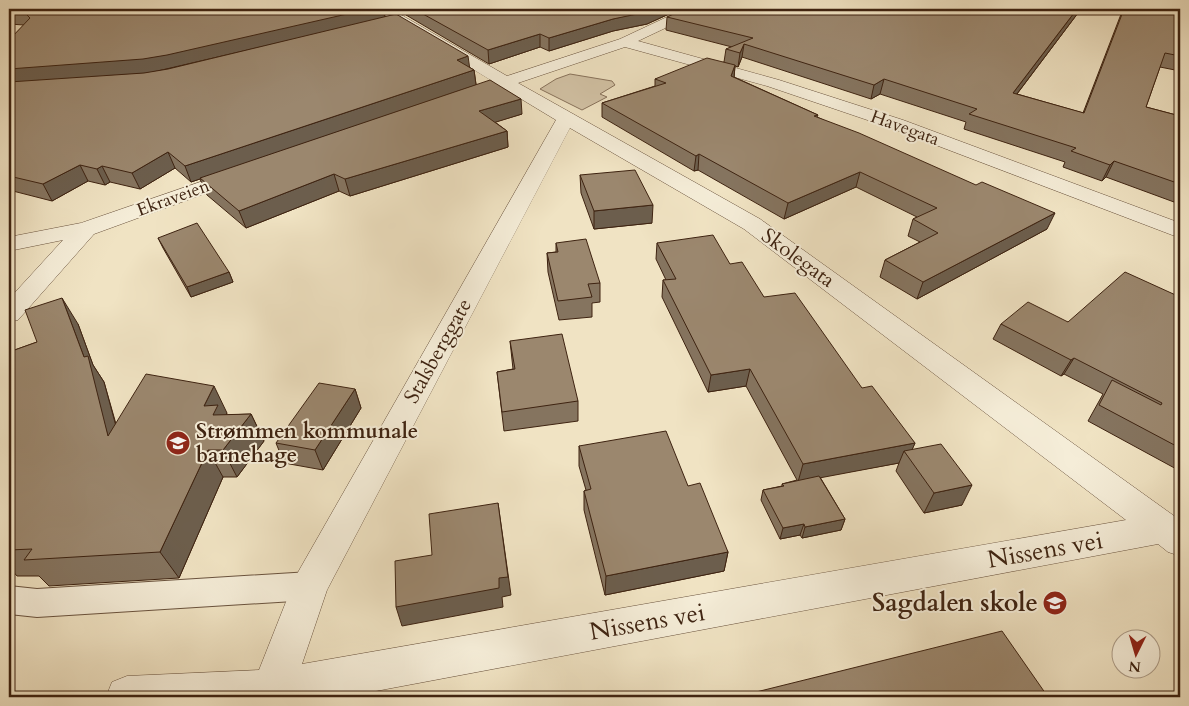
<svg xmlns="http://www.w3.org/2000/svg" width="1189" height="706" font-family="Cardo,serif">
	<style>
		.green { fill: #d2c2a5; stroke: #88725b }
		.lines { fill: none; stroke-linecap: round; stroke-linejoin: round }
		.service-casing { stroke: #6a533e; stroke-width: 2 }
		.minor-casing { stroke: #6a533e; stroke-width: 1 }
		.service { fill: #f5edd8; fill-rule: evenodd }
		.minor { fill: #f5edd8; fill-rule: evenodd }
		.wall { fill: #85745f; stroke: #3e2311 }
		.shaded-wall { fill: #6c5e4d; stroke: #3e2311 }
		.building { fill: #9b876e; stroke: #3e2311 }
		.labels { text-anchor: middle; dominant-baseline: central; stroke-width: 4; stroke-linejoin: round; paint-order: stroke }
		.far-street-label { font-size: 18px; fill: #3e2311; stroke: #f5edd8 }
		.street-label { font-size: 21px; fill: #3e2311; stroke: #f5edd8 }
		.poi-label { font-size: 21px; font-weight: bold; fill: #3e2311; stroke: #f5edd8; text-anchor: start }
		.near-street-label { font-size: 25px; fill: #3e2311; stroke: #f5edd8 }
		.near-poi-label { font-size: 25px; font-weight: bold; fill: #3e2311; stroke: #f5edd8; text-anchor: end }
	</style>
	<rect width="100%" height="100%" fill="#f0e3c3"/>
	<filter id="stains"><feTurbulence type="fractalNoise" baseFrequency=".004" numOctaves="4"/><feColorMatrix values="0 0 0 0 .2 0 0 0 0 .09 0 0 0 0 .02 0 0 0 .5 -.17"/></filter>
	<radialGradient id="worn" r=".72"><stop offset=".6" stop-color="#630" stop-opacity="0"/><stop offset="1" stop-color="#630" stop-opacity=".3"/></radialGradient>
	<path class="green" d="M570 74 612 81 615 85 600 94 607 97 582 110 540 89 556 79Z"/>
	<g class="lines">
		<defs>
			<path id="service" d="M399 9H417L416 11 390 17 385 14 386 12Z
				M310 572 321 576 325 586 321 596 310 600 37 617 9 614V586L37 589Z"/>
			<path id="minor" d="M375 9H391L507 76 620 39 684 9H700L699 12 638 41 779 80 903 120 1180 223V238L891 128 767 86 625 47 518 83 760 219 1177 518 1180 521V556L1168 552 1158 544 344 697H106L112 682 127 676 259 670 297 574 556 120 503 88 493 91 487 89 485 86 492 81ZM570 128 744 229 1126 520 302 664 327 590Z
				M238 169 245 171 248 175 245 179 94 234 18 320 9 322V299L63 240 9 251V237L81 223Z"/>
		</defs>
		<use href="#service" class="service-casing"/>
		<use href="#minor" class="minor-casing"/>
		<use href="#service" class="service"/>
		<use href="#minor" class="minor"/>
	</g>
	<path class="wall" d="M9 9H383L385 17 474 70 476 84 522 114 495 122 507 131 508 147 350 196 339 191 246 228 207 195 200 179 191 182 175 168 140 189 110 182 105 185 88 181 52 201 9 190V40L24 25 9 24Z
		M405 9H680L647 24 613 31 549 51 540 47 489 64 406 15Z
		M1081 9 1017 94 1083 113 1123 9H1180V71L1160 67 1146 107 1180 116V194L1174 202 1106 177 1102 181 1063 167 1065 162 964 129 966 122 880 94 871 99 742 57 738 67 735 66 734 77 818 115 817 117 1047 229 917 299 880 277 885 260 920 242 908 236 913 219 917 217 856 187 784 219 698 170 694 171 602 117V103L655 86V79L724 62 726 49 732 47 666 30 667 17Z
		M580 175 652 223 594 229 581 193Z
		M158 238 229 272 233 282 191 297 163 248Z
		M556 243 600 283V302L592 303V317L559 320 548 272 547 253 556 252Z
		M657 243 730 264 764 297 862 388 915 443 912 449 962 505 924 513 896 471 899 463 820 477 845 519 841 530 802 538 800 535 780 539 761 500 763 490 782 486V484L797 480 746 386 708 392 662 297 663 280H666L656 259Z
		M1180 297V471L1088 421 1103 394 1064 374 1061 376 993 339 1001 324 1068 322Z
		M78 324 93 365 104 382 116 424 227 413 226 415 251 414 264 441 237 477H223L179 578 49 586 39 576H17L9 567V352L37 342Z
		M510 341 578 401V421L504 431 497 372 513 369Z
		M355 389 361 408 323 470 284 463 276 443Z
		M579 446 688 486 728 552 724 571 605 595 584 510V491L586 490 579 466Z"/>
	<path class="shaded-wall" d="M369 9H383L385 18 149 73 9 84V69Z
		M654 9H680L647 24 613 31 549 51V38L613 19Z
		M1077 9H1081L1007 107 1013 93Z
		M540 34V47L489 64 488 50Z
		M744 44 742 57 738 67 740 53Z
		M468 56 470 70 457 60Z
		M735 65 734 79 731 76Z
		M474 70 476 85 191 182 185 166Z
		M884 79 880 94 871 99 874 85Z
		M521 99 522 114 480 127 479 111Z
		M507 131 508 147 350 196 345 179Z
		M168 152 175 168 140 189 132 173Z
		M699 154 698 170 694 171 696 156Z
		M1114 161 1106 177 1102 181 1110 165Z
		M80 165 88 181 52 201 43 184Z
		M102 166 110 182 105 185 97 169Z
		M860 172 856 187 784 219 788 203Z
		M334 174 339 191 246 228 239 211Z
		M1180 191V194L1174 202Z
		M653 205 652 223 594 229V211Z
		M1055 213 1047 229 917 299 923 282Z
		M229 272 233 282 191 297 187 287Z
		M62 298 78 324 93 365 104 382 126 463 108 436 84 357Z
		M1074 358 1064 374 1061 376 1071 360Z
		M750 369 746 386 708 392 711 375Z
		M214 386 227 413 224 418 231 432 204 406Z
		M355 389 361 408 323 470 315 450Z
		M251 414 264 441 237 477 223 450Z
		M915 443 909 457 904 451 899 463 798 482 803 464Z
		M208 450 223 477 179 578 160 552Z
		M972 485 962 505 924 513 934 493Z
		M498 503 511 595 502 597 503 607 402 626 396 607Z
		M845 519 841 530 802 538 805 527Z
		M804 524 800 535 780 539 783 528Z
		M728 552 724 571 605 595 606 576Z"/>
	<path class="building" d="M9 9H369L167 55 143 59 9 69V40L30 18 25 13 9 12Z
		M414 9H654L647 12 613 19 549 38 540 34 488 50Z
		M685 9H1077L1013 93 1084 113 1124 9H1180V56L1165 53 1146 107 1180 116V184L1114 161 1110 165 1071 151 1076 148 969 114 977 109 884 79 874 85 744 44 740 53 726 49 753 38 667 17Z
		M396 14 468 56 457 60 474 70 185 166 168 152 132 173 102 166 97 169 80 165 43 184 9 176V82L144 73 168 69Z
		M707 58 735 65 731 76 818 115 814 116 859 133 976 185 982 182 1055 213 923 282 885 260 938 233 913 219 937 208 860 172 788 203 699 154 696 156 602 103 666 83 655 79Z
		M490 80 521 99 479 111 507 131 345 179 334 174 239 211 200 178Z
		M635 170 653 205 594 211 580 175Z
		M197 223 229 272 187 287 158 238Z
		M713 235 730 264 742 262 764 297 795 293 862 388 872 386 915 443 803 464 750 369 711 375 663 280 676 279 657 243Z
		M586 239 600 283 588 284 592 297 558 301 547 253 558 252 556 243Z
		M1125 272 1180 297V448L1099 405 1112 380 1161 405 1162 403 1074 358 1071 360 1001 324 1028 302 1068 322Z
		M62 298 84 357 88 356 108 436 146 374 214 386 204 406 218 405 213 415 251 414 223 450H208L160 552 24 560 32 549 9 550V352L37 342 25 310Z
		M562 334 578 401 502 412 497 372 515 369 510 341Z
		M319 383 355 389 315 450 276 443Z
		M666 431 688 486 700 483 728 552 606 576 584 491 591 489 579 446Z
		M941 444 972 485 934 493 904 451Z
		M819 476 845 519 805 527 804 524 783 528 763 490 784 486 782 484Z
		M498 503 508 577 499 578V588L396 607 395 561 432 555 429 514Z
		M1002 631 1048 697H736Z"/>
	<defs>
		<symbol id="school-disc" viewBox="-11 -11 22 22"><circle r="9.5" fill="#8f2418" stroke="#f5edd8"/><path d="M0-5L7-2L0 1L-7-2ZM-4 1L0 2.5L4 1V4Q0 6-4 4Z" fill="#fff"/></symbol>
	</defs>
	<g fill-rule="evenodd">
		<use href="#school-disc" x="164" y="429" width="28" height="28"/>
		<use href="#school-disc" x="1041" y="589" width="28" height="28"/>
	</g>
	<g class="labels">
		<g class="far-street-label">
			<text transform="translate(905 128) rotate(20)">Havegata</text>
			<text transform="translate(173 198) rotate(-20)">Ekraveien</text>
		</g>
		<g class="street-label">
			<text transform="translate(798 258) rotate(36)">Skolegata</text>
			<text transform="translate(438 351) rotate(-61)">Stalsberggate</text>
		</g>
		<g class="poi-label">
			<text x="196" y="431">Strømmen kommunale<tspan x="196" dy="24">barnehage</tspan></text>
		</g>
		<g class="near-street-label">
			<text transform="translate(1045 550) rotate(-10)">Nissens vei</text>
			<text transform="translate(647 622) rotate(-10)">Nissens vei</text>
		</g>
		<g class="near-poi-label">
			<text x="1038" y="603">Sagdalen skole</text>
		</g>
	</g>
	<rect width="1189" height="706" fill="none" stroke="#f0e3c3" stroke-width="30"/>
	<rect x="10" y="10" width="1169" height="686" fill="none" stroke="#3e2311" stroke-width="2.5"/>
	<rect x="15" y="15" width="1159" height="676" fill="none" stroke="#3e2311"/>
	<g transform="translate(1136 654) rotate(185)"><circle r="24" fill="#f5edd8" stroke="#ac9c88"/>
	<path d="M0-4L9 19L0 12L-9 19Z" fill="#8f2418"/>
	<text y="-8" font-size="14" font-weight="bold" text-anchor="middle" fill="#3e2311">N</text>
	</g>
	<rect width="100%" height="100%" filter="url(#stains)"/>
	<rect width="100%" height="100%" fill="url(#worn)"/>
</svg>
